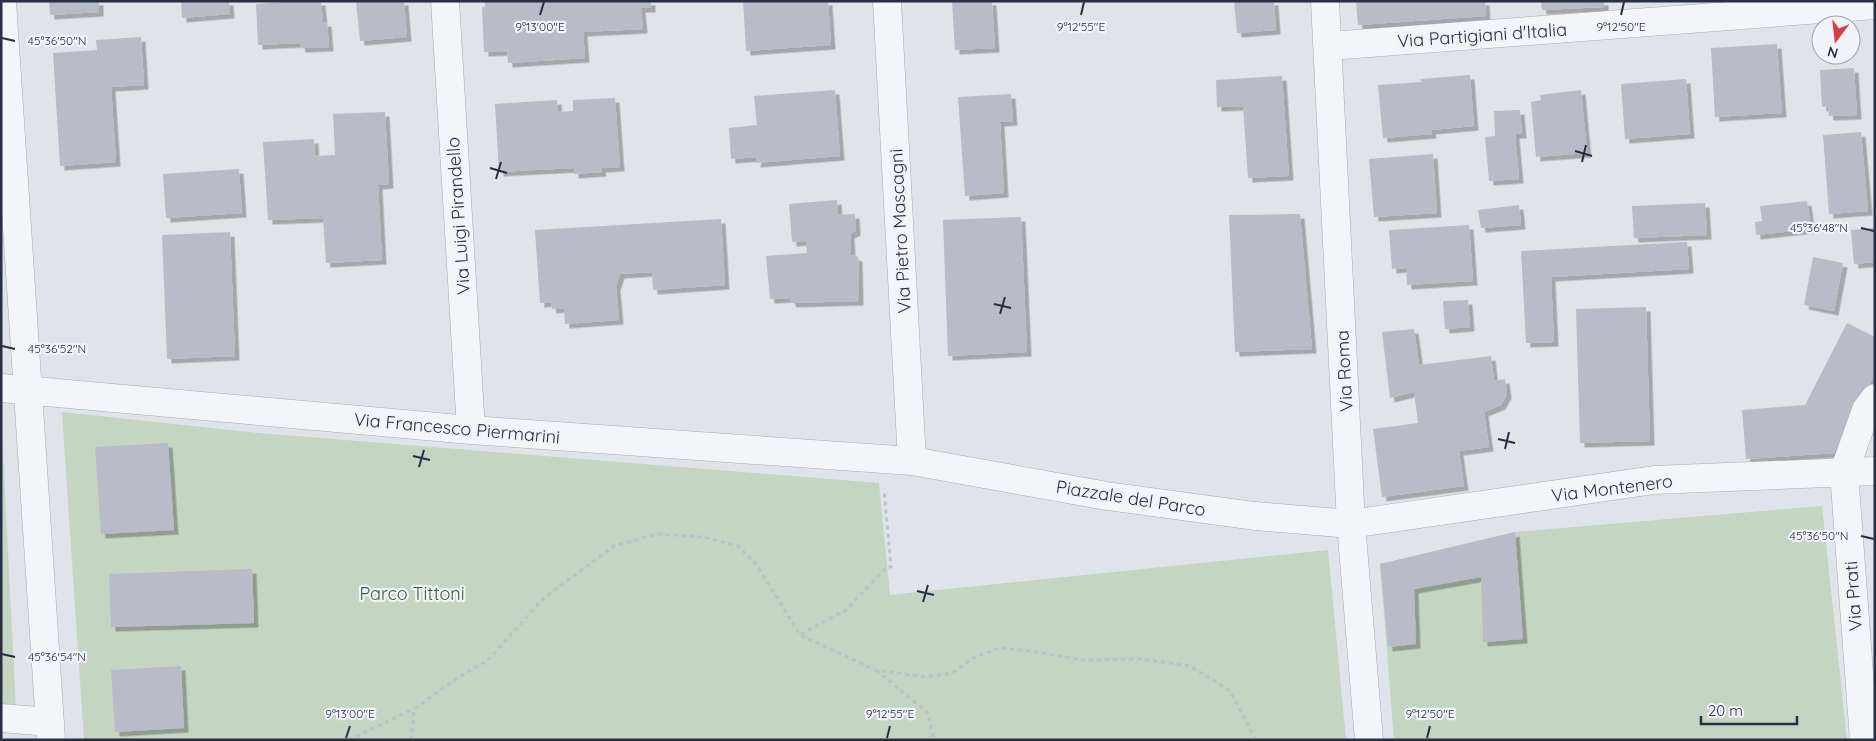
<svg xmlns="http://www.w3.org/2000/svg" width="1876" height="741" font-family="Quicksand,sans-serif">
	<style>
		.green { fill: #c4d5c2 }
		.building { fill: #b8bcc8; filter: url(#shadow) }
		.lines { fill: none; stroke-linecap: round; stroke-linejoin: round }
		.minor-casing { stroke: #a6a9b5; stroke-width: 29 }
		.path { stroke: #bfc1c9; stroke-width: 3; stroke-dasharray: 4 4; stroke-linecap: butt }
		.minor { stroke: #f4f5f8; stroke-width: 28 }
		.ticks { fill: none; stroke: #282e43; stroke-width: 2 }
		.labels { text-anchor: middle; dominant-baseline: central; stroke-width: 4.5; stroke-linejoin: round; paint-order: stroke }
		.street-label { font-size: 18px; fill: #282e43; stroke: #f1f3f8 }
		.park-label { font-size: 18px; fill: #376035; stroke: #f1f3f8 }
		.ticks-label { font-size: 12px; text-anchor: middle; fill: #282e43; stroke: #f1f3f8; stroke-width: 4.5; stroke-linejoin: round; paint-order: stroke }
	</style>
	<defs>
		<filter id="shadow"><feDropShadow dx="4.5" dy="4.5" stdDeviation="0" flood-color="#0004"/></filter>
	</defs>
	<rect width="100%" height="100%" fill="#e1e3ea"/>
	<path class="green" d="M62 412 259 433 879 483 890 595 1328 550 1346 740H84Z
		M1 413 16 711 1 710Z
		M1822 506 1847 740H1394L1380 564 1515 532Z"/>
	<path class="building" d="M49 1H99V12L50 15Z
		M181 1H229L230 14 182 18Z
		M302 1H321L323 22H327L329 47 301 48 300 43 258 45 256 4Z
		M356 1H404L407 37 360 41Z
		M485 1H651V8H641L643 29 583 32 585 58 508 63 507 51 484 52 482 7H485Z
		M743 1H828L831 45 746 51Z
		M952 1H992L995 48 955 50Z
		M1234 1H1274L1276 30 1237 33Z
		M1356 1H1485L1486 16 1358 25Z
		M1541 1H1604V7L1542 10Z
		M141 37 144 85 111 87 116 162 60 166 53 53 97 50 96 40Z
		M1777 44 1782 113 1715 117 1711 48Z
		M1854 68 1857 115 1829 116 1828 106 1822 107 1820 70Z
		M1470 75 1474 126 1431 130 1432 134 1383 138 1378 85 1422 82 1420 79Z
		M1282 76 1289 176 1248 178 1243 106 1217 107 1216 80Z
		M1686 79 1690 134 1625 139 1621 84Z
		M835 90 840 156 756 163 757 157 731 159 729 128 757 125 754 96Z
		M1581 90 1587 153 1536 157 1531 102 1541 100 1540 95Z
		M1011 94 1013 121 1000 122 1004 193 965 196 958 97Z
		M615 98 620 167 601 168 602 172 574 174V168L499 172 495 104 557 100 558 112 573 111V100Z
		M1520 110 1522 134H1515L1519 179 1489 181 1485 137 1495 136 1494 111Z
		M385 112 389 184 378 185 382 260 326 263 323 218 268 220 263 142 314 139 315 156 335 155 333 114Z
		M1861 132 1868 211 1829 214 1823 135Z
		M1433 154 1437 213 1374 217 1369 159Z
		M239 169 242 213 166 218 163 174Z
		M837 200 838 215 855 214 856 231 850 234 851 255 858 257 859 301 792 303 790 298 770 299 766 256 807 253 806 241 792 242 789 204Z
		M1807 201 1811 229 1756 235 1755 222 1762 221 1760 206Z
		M1705 203 1707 235 1634 238 1632 206Z
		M1519 205 1521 225 1481 228 1478 210Z
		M1300 214 1312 349 1235 352 1229 215Z
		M1021 217 1027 352 948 356 943 220Z
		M721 219 725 285 653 290 652 272 620 274 616 286 619 320 565 324 564 308 552 309 551 302 540 303 535 230Z
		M1469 225 1473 281 1407 285 1406 268 1392 269 1389 230Z
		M1875 228V262L1854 264 1851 230Z
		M230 232 235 356 167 359 162 235Z
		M1687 242 1689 269 1551 277 1554 342 1526 343 1521 251Z
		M1813 257 1843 263 1834 311 1804 305Z
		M1468 300 1470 327 1445 329 1443 301Z
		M1646 307 1650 441 1580 443 1576 309Z
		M1847 323 1875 337V374L1834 453 1746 459 1742 410 1805 405Z
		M1414 329 1419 365 1491 356 1494 381 1505 379 1507 394 1501 405 1484 412 1489 447 1459 451 1464 486 1382 497 1373 429 1418 423 1414 392 1390 398 1382 332Z
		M168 443 174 530 101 534 95 447Z
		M1515 532 1523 639 1483 642 1481 577 1414 589 1416 644 1388 647 1380 564Z
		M252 569 254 623 111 627 109 574Z
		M181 666 184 728 115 732 111 670Z"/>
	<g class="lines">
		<defs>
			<path id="minor" d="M2 1 51 740
				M445 1 471 430
				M887 1 912 461
				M1325 1 1351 524 1369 740
				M1329 46 1875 5
				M1 388 471 430 912 461 1107 496 1255 516 1351 524 1654 480 1875 471
				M1 718 50 722
				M1864 740 1844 472 1866 410 1875 398"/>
		</defs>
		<use href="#minor" class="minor-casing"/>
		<path class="path" d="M801 634 846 610 887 567H891L884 490
			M876 670 928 713 934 740
			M349 740 413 709
			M411 740 414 709 459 677 487 661 544 598 614 546 657 534 703 537 738 546 756 564 800 635 875 670 926 677 952 673 975 657 1000 648 1030 651 1082 660 1140 659 1190 666 1230 691 1256 740"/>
		<use href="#minor" class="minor"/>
	</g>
	<path class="ticks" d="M540 15 544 2M1081 15 1084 2M1621 15 1624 2M2 38 15 41M1575 151 1592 156M1582 162 1586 145M490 168 507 173M496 179 501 162M1861 228 1874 231M994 304 1011 308M1000 314 1005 297M2 346 15 349M1498 439 1515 443M1505 449 1509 432M413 456 430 460M419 467 424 450M1861 536 1874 539M917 591 934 595M923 602 928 585M2 654 15 657M346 738 350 726M887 738 890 726M1427 738 1430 726"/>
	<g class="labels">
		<g class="street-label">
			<text transform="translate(1482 35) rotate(-4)">Via Partigiani d'Italia</text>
			<text transform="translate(458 216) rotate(-94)">Via Luigi Pirandello</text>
			<text transform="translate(900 231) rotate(-93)">Via Pietro Mascagni</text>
			<text transform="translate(1344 371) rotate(-93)">Via Roma</text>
			<text transform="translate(457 428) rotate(5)">Via Francesco Piermarini</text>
			<text transform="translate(1612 488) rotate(-7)">Via Montenero</text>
			<text transform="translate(1131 498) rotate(9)">Piazzale del Parco</text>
			<text transform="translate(1853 596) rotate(-94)">Via Prati</text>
		</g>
		<g class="park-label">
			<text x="412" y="593">Parco Tittoni</text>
		</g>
	</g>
	<g class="ticks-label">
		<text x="540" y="31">9°13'00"E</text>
		<text x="1081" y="31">9°12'55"E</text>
		<text x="1621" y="31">9°12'50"E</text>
		<text x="57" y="45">45°36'50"N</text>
		<text x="1819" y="232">45°36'48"N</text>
		<text x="57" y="353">45°36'52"N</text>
		<text x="1819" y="540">45°36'50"N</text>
		<text x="57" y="661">45°36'54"N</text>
		<text x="350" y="718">9°13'00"E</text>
		<text x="890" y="718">9°12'55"E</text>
		<text x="1430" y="718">9°12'50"E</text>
	</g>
	<rect width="1876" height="741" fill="none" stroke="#282e43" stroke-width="5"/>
	<g transform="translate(1836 40) rotate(195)"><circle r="24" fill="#f1f3f8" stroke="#a1a4b0"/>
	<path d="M0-4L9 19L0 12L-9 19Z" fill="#d54042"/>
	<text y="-8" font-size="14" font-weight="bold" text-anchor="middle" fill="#282e43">N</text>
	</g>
	<path d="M1701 716v8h96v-8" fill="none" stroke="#282e43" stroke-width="2.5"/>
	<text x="1708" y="716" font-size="15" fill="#282e43" stroke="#f1f3f8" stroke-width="4" paint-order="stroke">20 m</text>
</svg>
